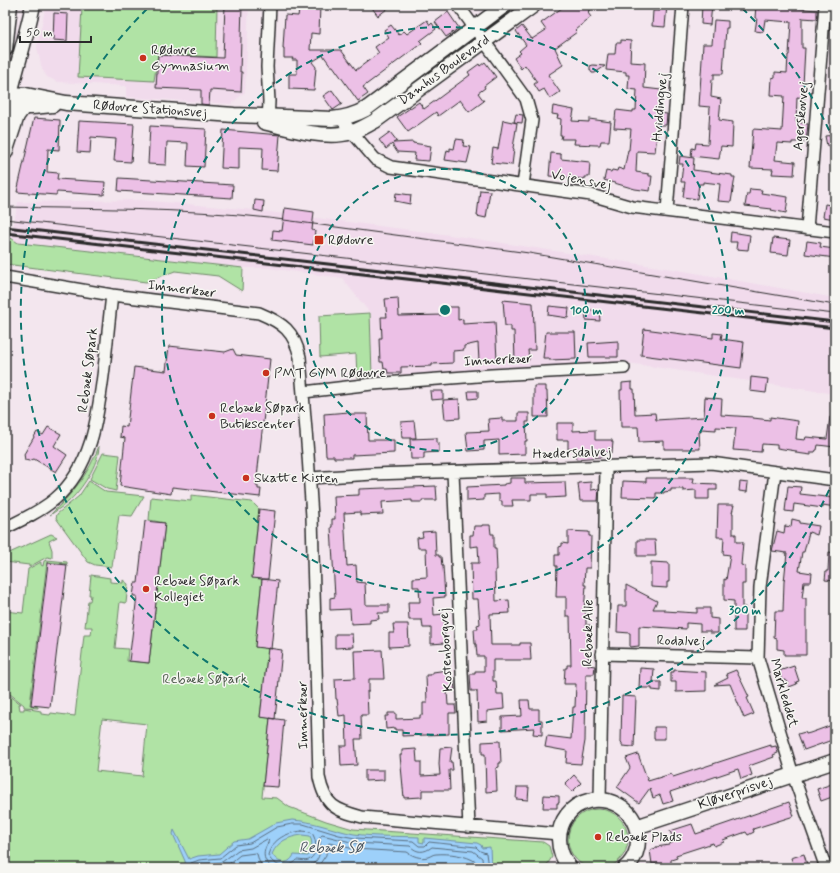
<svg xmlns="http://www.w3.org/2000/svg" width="840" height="873" font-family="Mynerve,sans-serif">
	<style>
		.built { fill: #f1dbec }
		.green { fill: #b0e3a5; stroke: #6e8768; fill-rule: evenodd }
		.water { fill: #9dd0fa; stroke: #6f8ea7; fill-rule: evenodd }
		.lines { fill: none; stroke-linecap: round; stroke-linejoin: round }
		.shore { stroke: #596d7e; stroke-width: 1 }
		.building { fill: #ecc0e6; stroke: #2b2b2b }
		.minor-casing { stroke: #2b2b2b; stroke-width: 14 }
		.tertiary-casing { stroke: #2b2b2b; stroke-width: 17 }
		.minor { stroke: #f6f6f2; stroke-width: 11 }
		.tertiary { stroke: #f6f6f2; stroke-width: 14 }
		.tram { stroke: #2b2b2b; stroke-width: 1 }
		.rail { stroke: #2b2b2b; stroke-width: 3 }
		.ring { fill: none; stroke: #0f766e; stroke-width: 2; stroke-dasharray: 7 5 }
		.poi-dot { fill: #c8321e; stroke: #f6f6f2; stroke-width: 1.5 }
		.labels { text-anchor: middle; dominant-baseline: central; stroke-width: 3; stroke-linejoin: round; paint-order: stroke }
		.poi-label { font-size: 14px; fill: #2b2b2b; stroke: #f6f6f2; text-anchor: start }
		.street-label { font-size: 14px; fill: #2b2b2b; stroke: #f6f6f2 }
		.park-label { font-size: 14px; fill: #4c594a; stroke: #f6f6f2 }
		.water-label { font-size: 15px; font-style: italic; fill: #48545f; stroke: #f6f6f2 }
		.centre { fill: #0f766e; stroke: #f6f6f2; stroke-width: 2 }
		.ring-label { font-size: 12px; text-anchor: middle; font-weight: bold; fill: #0f766e; stroke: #f6f6f2; stroke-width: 3; stroke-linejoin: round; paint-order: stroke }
	</style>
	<rect width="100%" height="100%" fill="#f3e6ee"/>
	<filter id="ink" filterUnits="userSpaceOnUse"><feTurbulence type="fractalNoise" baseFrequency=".025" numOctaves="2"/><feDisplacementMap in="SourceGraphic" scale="8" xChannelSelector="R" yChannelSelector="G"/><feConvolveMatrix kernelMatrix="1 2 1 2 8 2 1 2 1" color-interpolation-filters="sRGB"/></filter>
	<g filter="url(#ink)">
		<path class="built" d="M46 5H249L245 92 231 104 126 97V86L58 82 47 77 42 69 37 47Z
			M140 200 254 210 457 236 678 270 835 298V394L628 363 372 376 370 313 342 278 268 268H243L18 243 11 238 18 202Z"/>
		<path class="green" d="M53 5H217L216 57 158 54 154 81 78 77 82 8 52 7Z
			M11 238 18 243 243 268 242 291 218 276 175 271 146 282 5 264V239Z
			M370 313 372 376 357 377 356 354 320 357 319 316Z
			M99 446C99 464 81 491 68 502 62 507 56 511 50 515 71 495 89 474 99 446Z
			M103 453 120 455 116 491 107 489 90 479Z
			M89 481 106 492 144 496 132 516 119 515 112 567 95 565 88 562 56 518 57 514 79 496Z
			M191 495 252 502 259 509 252 577 262 579 255 647 268 648 260 717 270 718 262 797 277 798 289 807 326 821 353 829 543 842 549 846 552 857 545 868H5V611L23 613 28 569 41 562V565L43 566 44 561 47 560 67 562V564L47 562 30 705 38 707V708L24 707V705L10 694 9 695 21 704H19L20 710H24V708L41 711V714L50 715 51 713 75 716 84 635H91L92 627H85L88 601H90L91 595H89L91 575 110 578V582L123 583V580L128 584 126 603 120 602 115 648 128 649 127 661 149 663 165 523 149 520 151 497 191 501ZM102 719 147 724 142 776 96 771Z
			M51 534 57 537 49 541 52 550V558L47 557 29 567V565L5 562V555Z
			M568 839a30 30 0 1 1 60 0a30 30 0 1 1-60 0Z"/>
		<path class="water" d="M292 820C313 821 333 830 354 834 375 837 398 836 419 837V842L424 843V838L477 843 481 845 482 848 490 847 491 868H186L185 861 173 834 174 830 189 859 198 856 219 854 234 841 248 839 276 823ZM302 835 310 836C313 843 312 849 308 856L294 855C288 866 278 864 272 854 278 841 288 837 302 835Z"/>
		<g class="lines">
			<path class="shore" d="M302 831 311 832C317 838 318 854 310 859 307 862 301 860 297 860 288 870 273 867 268 855 273 838 287 833 302 831Z
				M190 868 191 863 199 860 220 858 236 845 250 843 277 827 292 824H303L339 835 355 838 413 841 419 846H425L429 842 476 847 480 851 486 853 488 868
				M195 868 200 865 222 862 238 850 251 848 267 839 269 841C262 852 262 861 273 868
				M224 868 240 855 255 853 257 854 259 861 263 868
				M295 868C300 864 302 866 308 865 321 864 321 847 320 837L322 835 355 843 410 846C417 853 424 853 432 847L473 851 482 858 483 868
				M317 868 326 855 327 845 329 843 354 849 407 852C413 856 420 859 428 857 431 856 433 854 436 854 449 853 466 855 476 862L477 868"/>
		</g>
		<path class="building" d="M225 5H242L240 72H242L241 92 210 90 209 105 201 104V90L156 88 158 55 223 58Z
			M311 5H320L319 34 311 33 310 50H341L356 70 379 53 375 47 389 37 384 30 391 25 399 35 404 31 407 34 427 20 430 25 432 23 436 29 420 41 422 43 363 87 368 94 358 101 333 66H331L323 55 312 62 316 67 314 90 289 89V74H297V60H292L293 58H284V48H283L285 15 298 16 299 10H311Z
			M370 5H392L378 16Z
			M566 5H597L588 11 589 12 588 13 591 17 575 30 577 32 555 48 563 65 548 75 560 92 550 99 544 89 539 92 534 84 537 82 525 65 521 69 514 58 521 53 519 51 526 45 516 31 522 26 532 39 546 30 541 23Z
			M657 5H667L665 27 652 26 653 11H660Z
			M702 5H712L710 25 701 24Z
			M756 5 817 10V19L802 18V48H805L803 85 806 86 805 98 797 97 796 122 808 124 806 142 798 141 797 142H792V144L777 143 775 160 795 162 794 175 772 174 773 169 750 168 753 129 782 131 784 96 771 95 772 78 775 77V72L787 73 788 55H789L791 22 765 20 763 32 755 31 757 18H755Z
			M448 12 459 28 446 37 435 22Z
			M54 13 68 14 67 41 53 40Z
			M714 20 728 21V28H726L723 74H714V80L712 79 711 97 721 99 719 120 733 122 732 147 721 146 719 159 691 156 692 148 695 149 696 143 708 144 710 107 699 106 703 44H712Z
			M621 40 631 41 630 62 645 63 644 88 661 90 659 113 667 114 666 125H658L655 152 637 151 636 172 649 174V176H652L650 191 635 189 604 180 606 171 611 172 612 170 617 171 618 168 624 170 628 150H629L631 129 614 128 616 110 633 112V110H636L637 90 628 89 629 75H626V72L606 70 608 54H615L616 43H621Z
			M485 62 496 77 484 86 485 88 478 93 484 101 469 112 460 100 438 116 436 112 408 132 397 117 419 102 424 109 470 75 468 72 479 64 480 66Z
			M593 65 605 66 595 73H592L590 70V66Z
			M332 90 342 104 333 110 323 96Z
			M553 106 574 110 572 121 589 122V119L611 122 609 141H601L600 145H596L574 144 575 139H561L562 135H560L561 119 557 118 558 115 552 114Z
			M516 114 523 115 522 123 514 122Z
			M34 118 60 120 59 150 48 149 47 172 58 173 57 179 105 182 104 195 57 192 56 195 17 192Z
			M503 120 517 123 513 148 514 149 512 165 491 163 493 148 498 149Z
			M79 121 134 124 131 162 114 161 116 139 91 137 90 153 77 152Z
			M150 126 206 129 204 167 187 166 188 143 167 142 166 165 148 164Z
			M223 130 280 135 277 171 262 170 263 148 239 147V169L221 168Z
			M390 132 397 141 393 143 413 142V143L431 146 429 161 414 160 415 153 397 152 392 144 386 149 379 140Z
			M835 135V147L827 146 825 136Z
			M456 139 464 140 463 146 471 147 467 163 445 160 447 150 450 151V148L454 149Z
			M551 153 561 154V159L590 162 589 177H585V179L549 176Z
			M680 156 694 158 693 170 732 175V177H735L731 202 718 201 720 184 703 182V184H699L697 199 683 197 685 182H681L683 164H679Z
			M119 178 233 185 232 198 118 191Z
			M750 189 762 190 761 193 788 197 786 213 771 210 772 209 745 206 747 194H749Z
			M480 190 490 191 486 218 477 216Z
			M396 193 411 195 410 204 395 201Z
			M255 200 264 201 263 212 254 210Z
			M825 204 835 206V219L823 217Z
			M285 208 314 212 312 230 315 231 313 245 272 240 273 230 282 231Z
			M731 232 750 235 748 250 736 249 737 242H730Z
			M773 238 790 240 788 255 771 253Z
			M807 241 821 243 820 247 835 249V258L805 254Z
			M398 298 399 316 443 315V307H458V320L463 319V324L495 322 497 360 479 361 478 343 464 346V350L453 351V363L432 364V366L401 367V373H388L387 369H384L383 362H380L379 338H382L381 317H387L385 299Z
			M503 300 533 303 535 350H528L529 360 515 361 514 331H511V326H505Z
			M549 306 569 308 568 318 548 315Z
			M585 309 599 311 600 321 586 320Z
			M644 329 713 338V333L722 334 721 339 744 342 741 368 641 355Z
			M546 332H575L576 359 549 360V358H543Z
			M618 341V357H589L588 343Z
			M169 346 225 352 233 349 236 355 270 359 256 486H258V489H261L260 497 172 487 171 494 120 486 125 438 120 437 121 426 127 427 134 367 166 371Z
			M751 377 768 379 766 393 750 391Z
			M632 382V389H634L635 414 655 413 656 420 704 417 705 397 722 399 721 415 753 417V418L770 420V417L798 421 796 439 805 440 806 437 827 439 830 417H835V447L818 445 817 450H816L815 452H811V455L796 453V451L777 448V445L762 444 761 452 733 450 736 428 716 427V430L701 429V432H699L700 449H664V441L639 442 638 427H621L620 390H622V383Z
			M534 386H546V391H547L548 417H534Z
			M430 391H443V399L431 400Z
			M468 391H478V398L469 399Z
			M459 399 460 418 445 419 443 400Z
			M349 412V414H367L368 440H394V453L352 455V458H334V456H326L324 414Z
			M518 413H529V422H526L527 441H525V454L499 455V440L484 441V450L468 451 466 432 489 431 488 419 502 418V421H518Z
			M414 421 416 438H402L401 422Z
			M557 423H573V431L595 430V440H612V442H613L612 452 602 453V457L576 459 575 449H568V440H557Z
			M48 427 61 434 54 446 67 455 56 472 34 459 29 461 25 460 24 454 37 432 43 435Z
			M437 438V444L439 443V452L424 453V459H411L410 439Z
			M510 478H525V483L565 482 566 497 547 498V494H531V500H512L513 506H502V501H499V494L484 495V500L467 501V487L504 485V484L510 483Z
			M646 478H694L693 483 717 484V490H709V499H696V490L683 491V489H671V491L664 492V493H656V498L622 497 623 481 646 482Z
			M591 482V490L599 489 598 501H580L578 483Z
			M740 482 748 483 747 492 739 491Z
			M436 486 437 500H422V502H412V500L382 502 383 514 360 515V512L344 513 347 566 356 565 357 582 365 583 366 605H389V613H378L379 619 370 620V623L351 624 350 609 330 610V598L335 597 331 527H332V519H335L334 496 359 495V489Z
			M788 486 801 487 800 494 835 498V507L823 505V508L794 504 793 512 785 511Z
			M718 505H734L732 513H733V534H736V542H743L741 565 745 566V584H742V607H745V631H734V601L724 600V579L726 580 730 555 723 554 724 537H717Z
			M259 509 275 511 268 579H262L278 581 271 649 255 647 262 579 252 578Z
			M792 519 800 521V523L819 526 817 535 809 532 804 552H802L799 571 812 573 811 582H804L802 598H806V655H784V650L777 649V639L774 638 775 611H783L784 582 787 553 772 551 777 531 784 533 785 526 791 527Z
			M145 521 165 523 149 663 129 661 137 596H133L135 583H138Z
			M482 525H490L491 534H494V548H496L497 570H495L496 601 509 600 510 613 490 614 491 645H520V643H530L531 660H493V681H496L497 694H503L504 709 487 711V721L478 722 477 691H471L470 674H475V671H484V656H477L476 644H475L474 629H478L477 625 480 624 478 599H472L471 563H479L478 546 470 547V535H473L474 526H482Z
			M435 531 436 555H439V557H441L442 566H443L445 597 433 598 434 615 444 614 445 643 431 644V628H423L422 620H409L408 602H420L419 587H413V578L427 577 426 548H418L417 538 423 537 422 532Z
			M568 531 589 532V536H591L590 568H585L584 585H586L584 612H586V625H590L588 665 595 666 594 674H586L585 741 581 764 566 763 567 751 545 747 547 736 571 739 573 707H575L576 684H564L565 668H567V665H571L570 616H566V597H556L557 566H555V555H559V547L562 546V543L568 544Z
			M637 540H655L656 556H637Z
			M829 552 835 553V581L825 580 826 571H828Z
			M651 562 669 563V582H667V588L651 587Z
			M48 563 67 565 50 707 31 705Z
			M626 585 657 601 653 609H665V611L697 613V608H710V618L718 619V633H710V631H700V624L686 623V629L639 626V646L630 647V633L617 632 618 606H626Z
			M393 624H408L409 646 389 647V633H394Z
			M335 634H352L353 647 335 648Z
			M268 648 282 650 275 719 260 717Z
			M382 650 384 679H369V691H367L368 715H361L362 739H355L357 765 341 766 340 746H347L346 715 339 716 337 699H336L335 679 355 678 354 651Z
			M794 666 799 681 796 682 797 684 789 687 786 680 782 681 779 671Z
			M640 668 654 669 653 682H661V691L652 690V688H639Z
			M447 670 448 682 454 681 455 690 447 691 448 705H455L456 713H449V734L402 736V730H395V728L386 729 385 716H388V713H396V719L420 718V715H423V703H427L426 675H430V674H433V672Z
			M674 670 706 672V691L676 692V682H671V672H674Z
			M736 670 749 697 747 698 754 714 744 718 730 684 714 685 728 678 726 674Z
			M622 696 636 697 634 747 622 746V743L621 742Z
			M521 700H529L530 709H539V720H542V735L533 734 534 728 502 730V717L522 716Z
			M270 718 284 720 278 787 263 786Z
			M835 724V739L804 750 798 734 805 732 806 734 810 733Z
			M654 727H665V739H654Z
			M500 741 501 763H499V767L496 768 497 791 486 792 485 754H482V742Z
			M771 745V747L776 746 778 753 773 755 774 757 749 766 752 775 741 779 738 769 670 792 673 801 663 804 660 795 653 798 650 788 639 803 617 787 630 768 626 758 638 754 648 781 671 774 673 777Z
			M452 747 450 762H452L453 770H449L450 790H422V797L404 798 400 755H402V750L416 749 417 762H421V776L440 775 439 764 440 748Z
			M365 770H384V780L365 781Z
			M574 775 581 783 572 792 565 784Z
			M835 783V796L821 801 817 789Z
			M517 787H529L528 800 516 799Z
			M544 795 559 796V803H557V808H543Z
			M789 802 794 816 753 829 754 832 748 835 746 832 723 840 724 842 714 846 713 843 676 855 677 858 671 860V865L658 867V863L652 864 650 850 656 848V847L669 845V844L672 843 674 841 670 831 692 824 696 834Z
			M804 854 808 868H795L791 858Z"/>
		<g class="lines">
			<defs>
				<path id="minor" d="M458 5 526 99 532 120 523 185
					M340 118 375 159 391 167 591 195 632 207 835 232
					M268 123 269 101 267 67 270 5
					M667 211 683 5
					M807 229 825 5
					M5 277 112 295 259 313C283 323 294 331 300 357L308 455 312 517 319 777C325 806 335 810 362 817L559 834
					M304 392 372 384 491 375 624 368
					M453 472 469 827
					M775 472 760 587 758 658 793 775 826 868
					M310 478 373 474 711 463 835 480
					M5 528C22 520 41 511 55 499 93 466 98 415 104 368 107 344 109 320 112 295
					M602 654 758 658
					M600 800 606 467"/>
				<path id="tertiary" d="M5 49 10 5
					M5 93 26 95 66 103 234 115 332 119C344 118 355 115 366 109L505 5
					M5 98C15 112 39 106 53 105
					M5 115C13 78 25 42 33 5
					M264 122C290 129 326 140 352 132 360 130 367 125 375 121L534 5
					M5 153 17 116 23 108
					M636 827 835 761
					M570 868C540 831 577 784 618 805 629 811 636 822 638 835 639 847 635 860 625 868"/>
			</defs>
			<use href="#minor" class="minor-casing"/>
			<use href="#tertiary" class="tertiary-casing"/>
			<use href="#minor" class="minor"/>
			<use href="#tertiary" class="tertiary"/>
			<path class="tram" d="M5 207C93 209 181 208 269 218L529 253 835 305
				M5 219 835 314"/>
			<path class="rail" d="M5 227 835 322
				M5 233 835 328"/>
		</g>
	</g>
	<g class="ring">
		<circle cx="445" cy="310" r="141"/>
		<circle cx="445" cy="310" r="283"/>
		<path d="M834 479A424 424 0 1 1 148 8M742 8A424 424 0 0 1 834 141"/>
	</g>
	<g class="poi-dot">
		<circle cx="143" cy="58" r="4"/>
		<rect x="314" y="235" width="10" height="10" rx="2"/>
		<circle cx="266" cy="373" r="4"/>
		<circle cx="212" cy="416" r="4"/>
		<circle cx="246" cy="478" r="4"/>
		<circle cx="146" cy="589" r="4"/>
		<circle cx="598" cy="837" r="4"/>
	</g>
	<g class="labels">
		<g class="poi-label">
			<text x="151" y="50">Rødovre<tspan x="151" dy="16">Gymnasium</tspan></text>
			<text x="328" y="240">Rødovre</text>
			<text x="274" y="373">PMT GYM Rødovre</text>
			<text x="220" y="408">Rebæk Søpark<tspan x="220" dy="16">Butikscenter</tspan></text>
			<text x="254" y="478">Skatte Kisten</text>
			<text x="154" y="581">Rebæk Søpark<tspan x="154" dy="16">Kollegiet</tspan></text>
			<text x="606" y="837">Rebæk Plads</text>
		</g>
		<g class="street-label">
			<text transform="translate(444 70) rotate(-36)">Damhus Boulevard</text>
			<text transform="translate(660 107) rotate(-85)">Hviddingvej</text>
			<text transform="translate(150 109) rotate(4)">Rødovre Stationsvej</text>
			<text transform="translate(801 116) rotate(-85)">Agerskovvej</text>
			<text transform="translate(581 180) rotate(11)">Vojensvej</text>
			<text transform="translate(182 289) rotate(7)">Immerkær</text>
			<text transform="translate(498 360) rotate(-3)">Immerkær</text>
			<text transform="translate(88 370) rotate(-83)">Rebæk Søpark</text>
			<text transform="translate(572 453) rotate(-2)">Hædersdalvej</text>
			<text transform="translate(588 633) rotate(-89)">Rebæk Alle</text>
			<text transform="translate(681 641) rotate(1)">Rodalvej</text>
			<text transform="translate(446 650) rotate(-93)">Kostenborgvej</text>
			<text transform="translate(784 693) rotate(74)">Markleddet</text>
			<text transform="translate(303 715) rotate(-91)">Immerkær</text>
			<text transform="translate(735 793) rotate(-19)">Kløverprisvej</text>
		</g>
		<g class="park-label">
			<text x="205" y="679">Rebæk Søpark</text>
		</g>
		<g class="water-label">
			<text x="331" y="848">Rebæk Sø</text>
		</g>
	</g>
	<circle cx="445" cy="310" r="6" class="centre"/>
	<g class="ring-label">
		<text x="586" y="314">100 m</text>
		<text x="728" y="314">200 m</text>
		<text x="745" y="614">300 m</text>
	</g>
	<rect width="840" height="873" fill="none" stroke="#f6f6f2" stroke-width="20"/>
	<rect x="10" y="10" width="820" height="853" fill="none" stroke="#2b2b2b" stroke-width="1.5" filter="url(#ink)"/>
	<path d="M20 36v6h71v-6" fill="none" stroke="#2b2b2b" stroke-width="2"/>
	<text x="26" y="36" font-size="12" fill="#2b2b2b" stroke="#f6f6f2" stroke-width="3" paint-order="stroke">50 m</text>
</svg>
